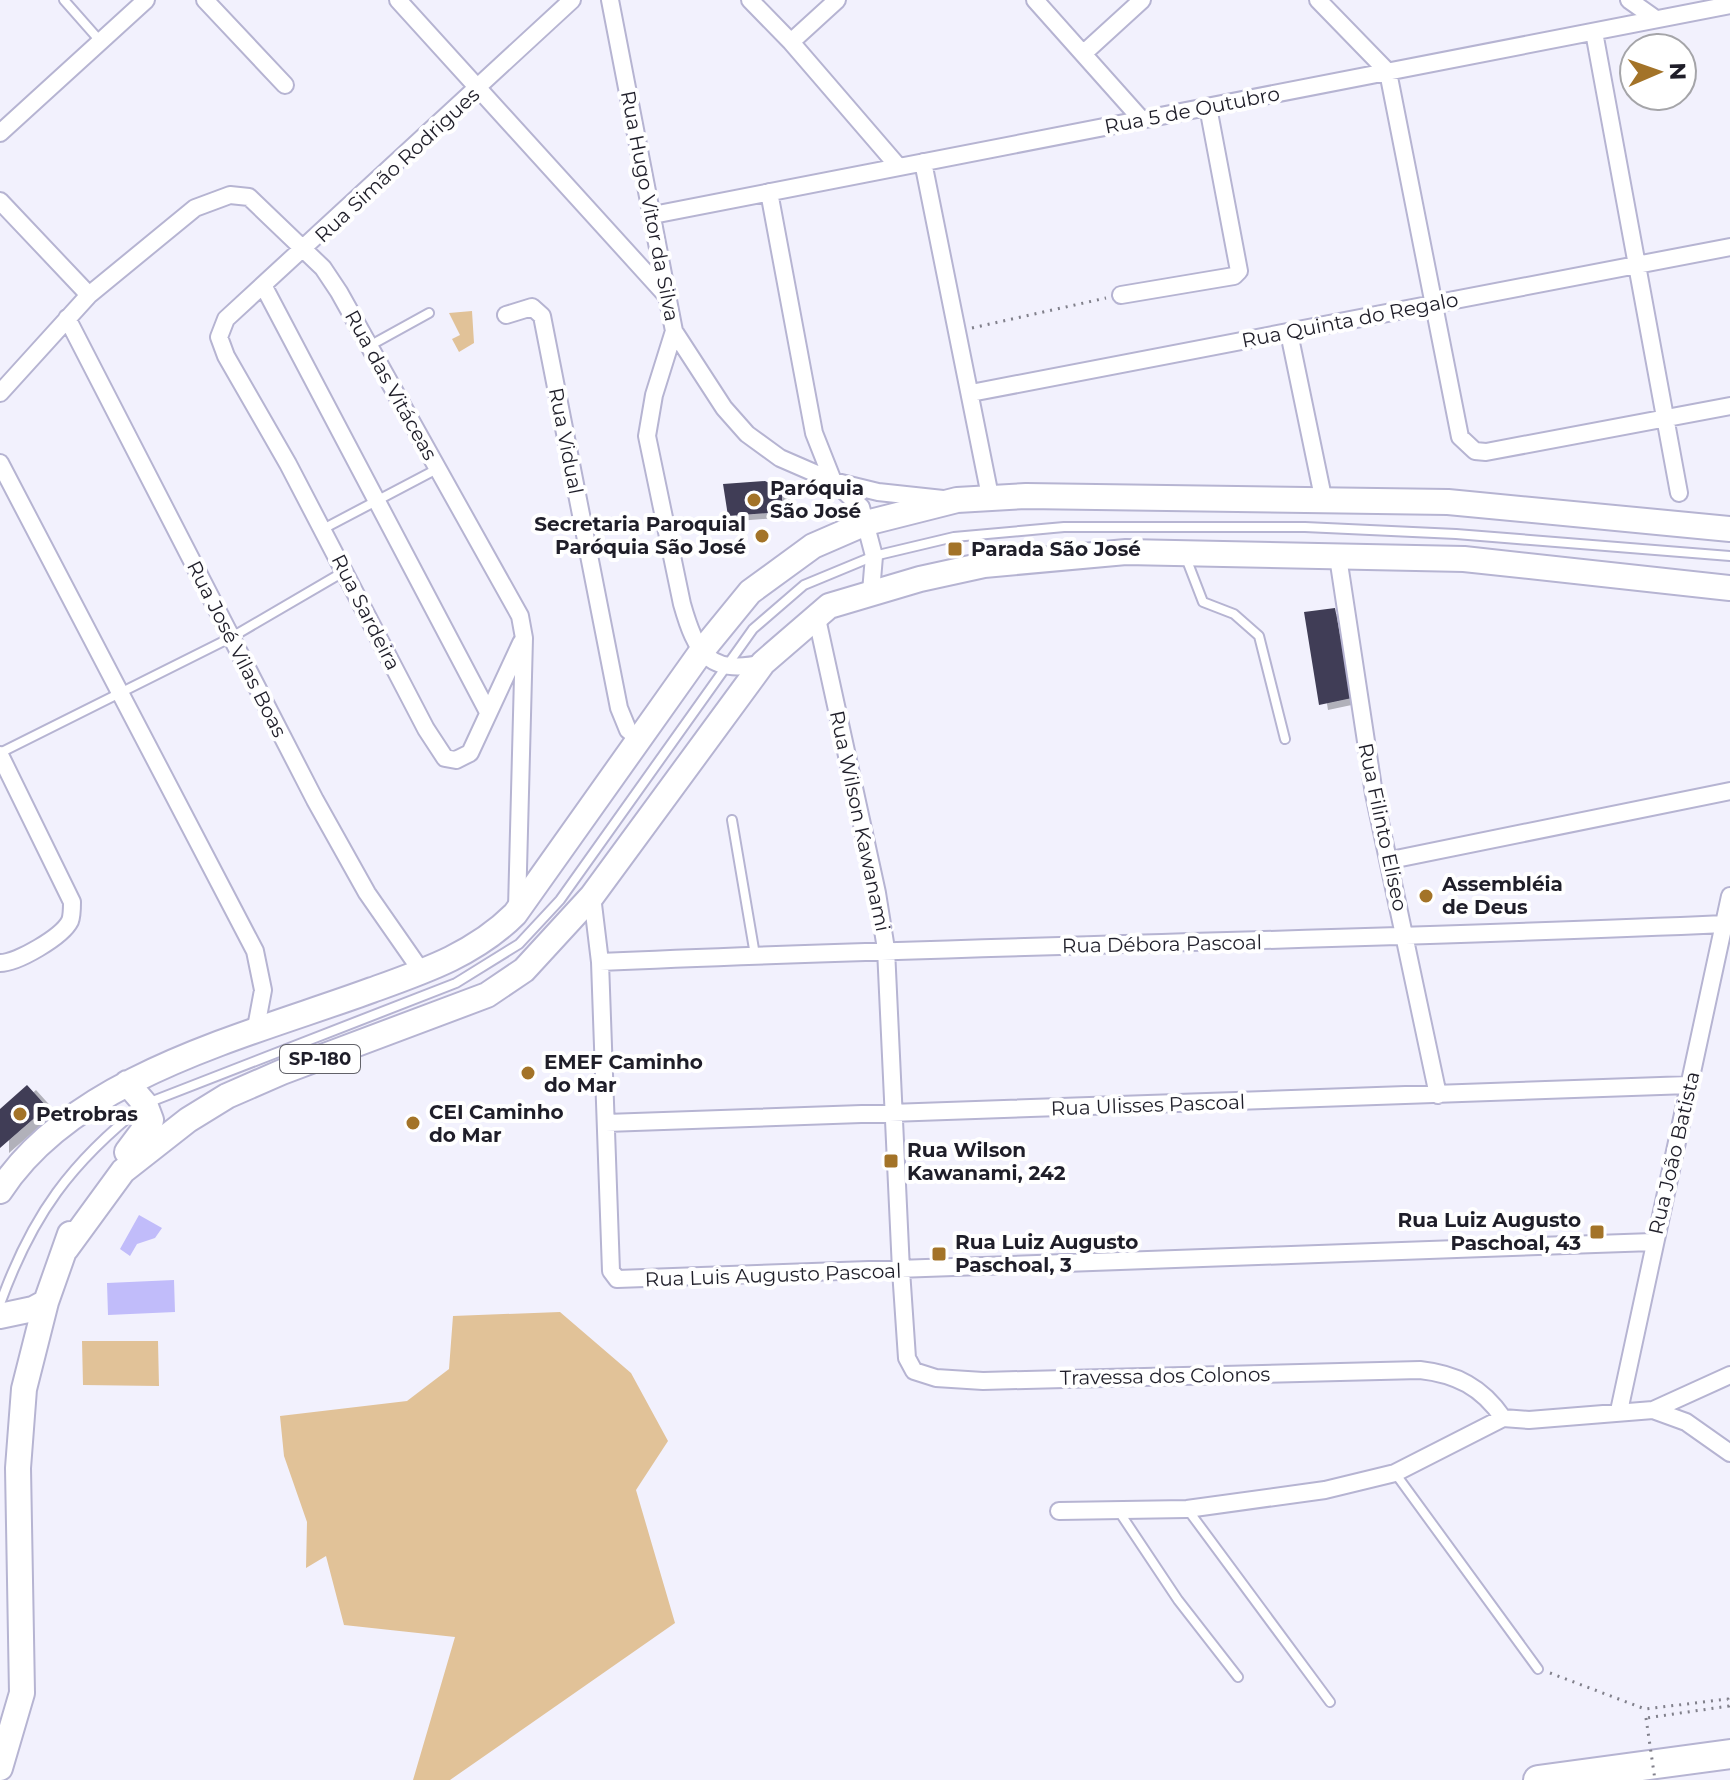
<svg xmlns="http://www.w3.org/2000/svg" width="1730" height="1780" font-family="Montserrat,sans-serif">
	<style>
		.green { fill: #e1c298 }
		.water { fill: #c1bcfa }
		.building { fill: #403e56; filter: url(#shadow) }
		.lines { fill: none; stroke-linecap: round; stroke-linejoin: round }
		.lane-casing { stroke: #b6b4d2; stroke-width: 12 }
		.street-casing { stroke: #b6b4d2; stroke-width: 20 }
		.primary-casing { stroke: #b6b4d2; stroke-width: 28 }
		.highway-casing { stroke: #b6b4d2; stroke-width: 32 }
		.path { stroke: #81808b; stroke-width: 3; stroke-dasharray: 2 6; stroke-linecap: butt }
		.lane { stroke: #fff; stroke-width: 8 }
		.street { stroke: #fff; stroke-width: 16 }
		.primary { stroke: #fff; stroke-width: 24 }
		.highway { stroke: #fff; stroke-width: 28 }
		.path-bridge { stroke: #81808b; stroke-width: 3; stroke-dasharray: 2 6; stroke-linecap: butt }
		.poi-dot { fill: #a37328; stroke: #fff; stroke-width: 3 }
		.labels { text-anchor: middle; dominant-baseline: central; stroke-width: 8; stroke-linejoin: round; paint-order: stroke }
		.shield { fill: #fff; stroke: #626269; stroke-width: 2 }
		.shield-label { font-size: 18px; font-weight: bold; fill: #1f1e29 }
		.street-label { font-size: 20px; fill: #1f1e29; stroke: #fff }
		.poi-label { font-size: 20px; font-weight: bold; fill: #1f1e29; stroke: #fff; text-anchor: start }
	</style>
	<defs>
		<filter id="shadow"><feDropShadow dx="9" dy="5" stdDeviation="0" flood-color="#0004"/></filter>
	</defs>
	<rect width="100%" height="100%" fill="#f2f1fd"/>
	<path class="green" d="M472 311 474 343 459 352 452 339 460 335 449 313Z
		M560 1312 631 1373 668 1441 636 1490 675 1623 450 1780H413L455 1637 344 1625 326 1556 306 1568 307 1522 284 1456 280 1416 407 1401 449 1369 453 1316Z
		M82 1341H158L159 1386 83 1385Z"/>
	<path class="water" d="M139 1215 162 1228 155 1238 137 1244 130 1256 120 1249Z
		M174 1280 175 1312 108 1315 107 1283Z"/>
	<path class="building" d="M765 481 782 489V504L768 513 728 516 723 484Z
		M1335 608 1352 698 1319 705 1304 612Z
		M27 1085 47 1107 0 1148V1109Z"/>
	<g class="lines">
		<defs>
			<path id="lane" d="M64 0 101 42
				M371 345 429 313
				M323 529 437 469
				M1186 558 1203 602 1234 614 1259 636 1285 739
				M0 753 232 637 345 571
				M732 820 755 955
				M0 1304C32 1215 71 1162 145 1104L456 983 519 944 560 900 753 629 804 585 874 556 954 537 1064 527H1305L1456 534 1730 556
				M1395 1473 1538 1669
				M1118 1510 1178 1600 1238 1677
				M1188 1510 1330 1702"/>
			<path id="street" d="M205 0 285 85
				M398 0 666 295
				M610 0 674 331 724 408 747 434 780 458 833 481 878 492 943 499
				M750 0 791 42 897 165
				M1035 0 1142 120
				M1318 0 1388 72 1460 437 1475 451 1486 452 1730 406
				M1629 0 1653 17
				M1594 32 1679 493
				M791 42 837 0
				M1084 53 1142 0
				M0 133 146 0
				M923 162 990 496
				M769 192 814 433 833 481 861 507 874 556 871 592
				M0 201 89 295
				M653 215 1730 5
				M263 285 488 712
				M1121 295 1234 276 1239 271 1208 107
				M506 315 532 307 542 316 619 708 628 730 641 741
				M67 318 315 800 367 893 422 972
				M674 331 654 395 647 436 682 604C696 653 709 676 763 663
				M1289 333 1323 497
				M0 393 89 295 195 208 230 195 249 197 323 268 339 292 520 616 524 638 517 908
				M971 393 1730 247
				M0 463 255 951 263 990 255 1033
				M1338 557 1374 794 1438 1095
				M816 614 877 893 886 949 901 1270 907 1358 914 1371 936 1378 983 1381 1420 1370C1456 1374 1482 1387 1503 1418
				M521 643 470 753 456 760 445 758 426 729 288 464 226 356 219 337 226 319 572 0
				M0 755 72 902C72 908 72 916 70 921 62 937 17 963 0 963
				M1391 860 1730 791
				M592 896 600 962 611 1271 617 1279 1653 1242
				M600 962C975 945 1350 941 1724 924
				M606 1123 1689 1085
				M1653 1410 1730 1375
				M1619 1411 1730 896
				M1059 1511 1187 1509 1325 1490 1395 1473 1503 1418 1529 1420 1653 1410 1686 1422 1730 1453"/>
			<path id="primary" d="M127 1152 151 1120 145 1104 127 1083
				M0 1191C74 1076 250 1035 372 990 425 971 475 954 515 914L701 652 750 592 813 546 866 523 957 500 1026 496 1448 502 1730 529
				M66 1249 123 1171 188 1120 227 1096 282 1072 487 995 524 970 592 896 763 663 829 606 920 579 984 565 1126 552 1464 559 1730 588
				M0 1316 33 1309 46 1302
				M0 1768 22 1693 18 1468 24 1389 46 1302 70 1234"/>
			<path id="highway" d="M1538 1780 1730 1754"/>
		</defs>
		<use href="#lane" class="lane-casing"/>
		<use href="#street" class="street-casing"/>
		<use href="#primary" class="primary-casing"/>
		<use href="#highway" class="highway-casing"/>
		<path class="path" d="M972 328 1106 298
			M1550 1673 1645 1709 1728 1699 1729 1706 1646 1718"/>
		<use href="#lane" class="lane"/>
		<use href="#street" class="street"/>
		<use href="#primary" class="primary"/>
		<use href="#highway" class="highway"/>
		<path class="path-bridge" d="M1646 1718 1655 1780"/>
	</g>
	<g class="poi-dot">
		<circle cx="754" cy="500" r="8"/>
		<circle cx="762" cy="536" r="8"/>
		<rect x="947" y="541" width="16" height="16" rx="4"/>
		<circle cx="1426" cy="896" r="8"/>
		<circle cx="528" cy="1073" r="8"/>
		<circle cx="20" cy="1114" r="8"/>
		<circle cx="413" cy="1123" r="8"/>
		<rect x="883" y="1153" width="16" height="16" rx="4"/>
		<rect x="1589" y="1224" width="16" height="16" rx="4"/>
		<rect x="931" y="1246" width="16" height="16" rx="4"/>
	</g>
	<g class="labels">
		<rect class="shield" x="280" y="1045" width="80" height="28" rx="6"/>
		<g class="shield-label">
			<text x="320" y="1059">SP-180</text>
		</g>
		<g class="street-label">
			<text transform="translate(1192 110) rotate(-11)">Rua 5 de Outubro</text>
			<text transform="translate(397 165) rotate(-43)">Rua Simão Rodrigues</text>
			<text transform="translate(650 206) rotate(79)">Rua Hugo Vitor da Silva</text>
			<text transform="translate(1350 320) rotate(-11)">Rua Quinta do Regalo</text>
			<text transform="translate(391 385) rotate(61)">Rua das Vitáceas</text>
			<text transform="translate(566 441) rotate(79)">Rua Vidual</text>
			<text transform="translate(366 612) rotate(63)">Rua Sardeira</text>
			<text transform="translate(237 649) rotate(63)">Rua José Vilas Boas</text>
			<text transform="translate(860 821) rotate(78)">Rua Wilson Kawanami</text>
			<text transform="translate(1383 827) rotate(78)">Rua Filinto Eliseo</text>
			<text transform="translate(1162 944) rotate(-1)">Rua Débora Pascoal</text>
			<text transform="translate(1148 1105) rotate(-2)">Rua Ulisses Pascoal</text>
			<text transform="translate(1674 1153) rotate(-77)">Rua João Batista</text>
			<text transform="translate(773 1275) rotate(-2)">Rua Luis Augusto Pascoal</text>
			<text transform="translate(1165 1376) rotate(-1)">Travessa dos Colonos</text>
		</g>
		<g class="poi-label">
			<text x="770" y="488">Paróquia<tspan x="770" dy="23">São José</tspan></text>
			<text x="746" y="524" text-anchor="end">Secretaria Paroquial<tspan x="746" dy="23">Paróquia São José</tspan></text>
			<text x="971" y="549">Parada São José</text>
			<text x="1442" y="884">Assembléia<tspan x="1442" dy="23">de Deus</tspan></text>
			<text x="544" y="1062">EMEF Caminho<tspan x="544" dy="23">do Mar</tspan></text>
			<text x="429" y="1112">CEI Caminho<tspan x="429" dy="23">do Mar</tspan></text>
			<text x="36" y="1114">Petrobras</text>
			<text x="907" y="1150">Rua Wilson<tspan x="907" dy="23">Kawanami, 242</tspan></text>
			<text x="1581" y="1220" text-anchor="end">Rua Luiz Augusto<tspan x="1581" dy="23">Paschoal, 43</tspan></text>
			<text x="955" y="1242">Rua Luiz Augusto<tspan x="955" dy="23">Paschoal, 3</tspan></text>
		</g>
	</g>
	<g transform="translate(1658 72) rotate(88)"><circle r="38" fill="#ffffff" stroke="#a5a5a9" stroke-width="2"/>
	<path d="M0-6L14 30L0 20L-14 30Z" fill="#a37328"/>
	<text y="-12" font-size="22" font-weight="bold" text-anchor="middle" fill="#1f1e29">N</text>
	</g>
</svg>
